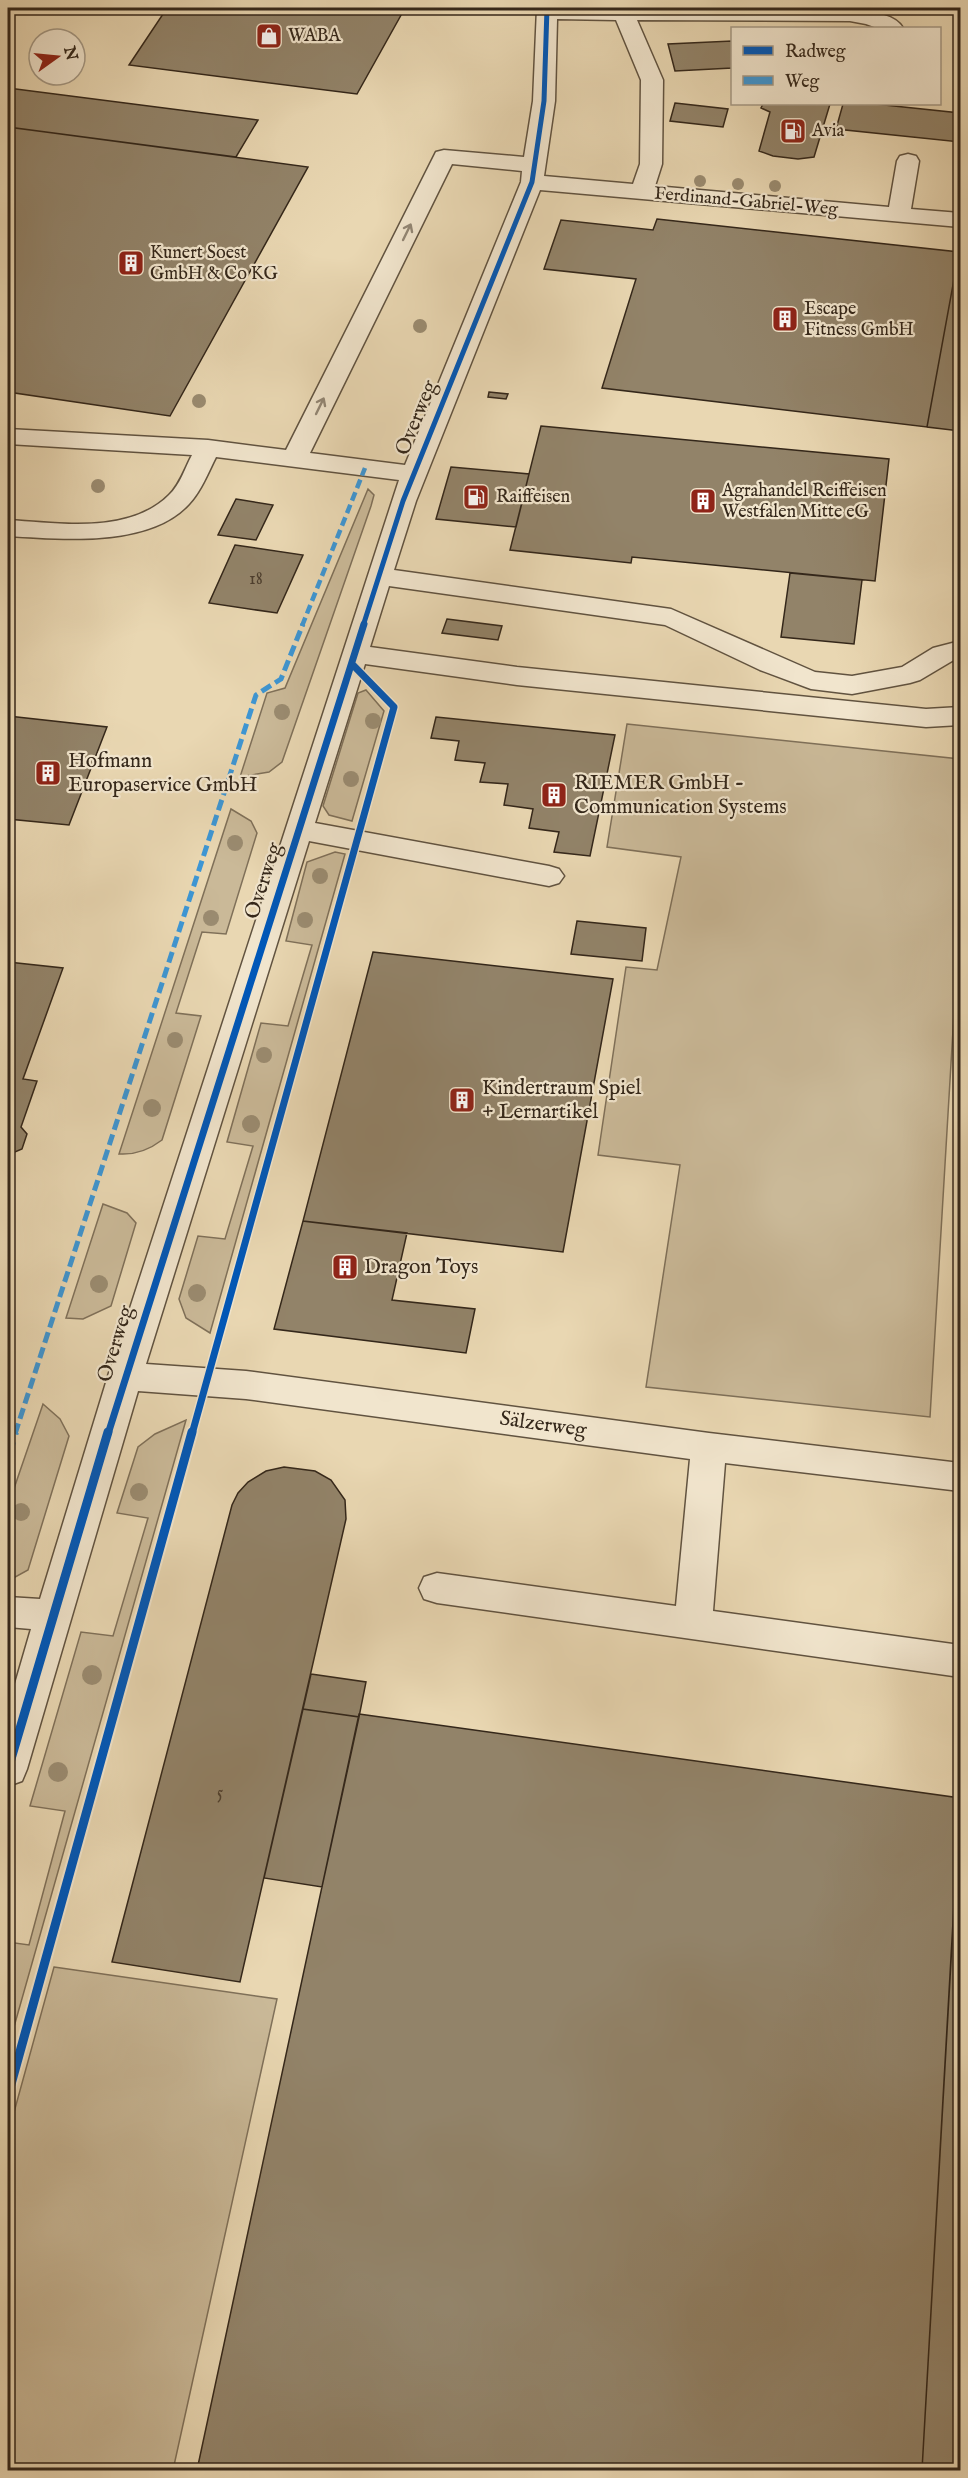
<svg xmlns="http://www.w3.org/2000/svg" width="968" height="2478" font-family="'IM FELL English',serif">
	<style>
		.green { fill: #cab998; stroke: #7f7059; stroke-width: 1.5 }
		.building { fill: #928369; stroke: #34271a; stroke-width: 1.5 }
		.lines { fill: none; stroke-linecap: round; stroke-linejoin: round }
		.minor-casing { stroke: #615340; stroke-width: 3 }
		.minor { fill: #f1e5cd; fill-rule: evenodd }
		.quiet-far2 { stroke: #3d96d4; stroke-width: 4.5; stroke-dasharray: 9 4.5; stroke-linecap: butt }
		.quiet-far1 { stroke: #3d96d4; stroke-width: 5; stroke-dasharray: 11 5; stroke-linecap: butt }
		.quiet { stroke: #3d96d4; stroke-width: 8; stroke-dasharray: 14 8; stroke-linecap: butt }
		.cycleway-far2-casing { stroke: #f1e5cd; stroke-width: 8 }
		.cycleway-far1-casing { stroke: #f1e5cd; stroke-width: 10 }
		.cycleway-casing { stroke: #f1e5cd; stroke-width: 13 }
		.cycleway-far2 { stroke: #0057b8; stroke-width: 5 }
		.cycleway-far1 { stroke: #0057b8; stroke-width: 7 }
		.cycleway { stroke: #0057b8; stroke-width: 9 }
		.tree { fill: #9a8b70 }
		.oneway { stroke: #928674 }
		.labels { text-anchor: middle; dominant-baseline: central; stroke-width: 4.5; stroke-linejoin: round; paint-order: stroke }
		.far-poi-label { font-size: 18px; fill: #34271a; stroke: #f1e5cd; text-anchor: start }
		.far-street-label { font-size: 18px; fill: #34271a; stroke: #f1e5cd }
		.number-label { font-size: 18px; fill: #4c3e2e }
		.street-label { font-size: 21px; fill: #34271a; stroke: #f1e5cd }
		.poi-label { font-size: 21px; fill: #34271a; stroke: #f1e5cd; text-anchor: start }
	</style>
	<rect width="100%" height="100%" fill="#e9d7b2"/>
	<filter id="stains"><feTurbulence type="fractalNoise" baseFrequency=".00333" numOctaves="4"/><feColorMatrix values="0 0 0 0 .2 0 0 0 0 .09 0 0 0 0 .02 0 0 0 .5 -.17"/></filter>
	<radialGradient id="worn" r=".72"><stop offset=".6" stop-color="#630" stop-opacity="0"/><stop offset="1" stop-color="#630" stop-opacity=".3"/></radialGradient>
	<path class="green" d="M368 489 374 495 371 506 282 762 269 772 240 777 267 693 285 688Z
		M366 690 384 711 352 821 329 815 323 806 358 693Z
		M627 724 960 759V912L930 1417 646 1387 680 1165 598 1155 626 967 657 970 681 857 607 847Z
		M231 809 251 821 257 833 226 934 202 932 176 1013 201 1016 162 1140C149 1150 135 1155 119 1154Z
		M335 852 345 854 210 1333 186 1318 179 1299 198 1236 225 1239 253 1146 227 1142 261 1023 288 1026 312 945 286 941 307 862Z
		M103 1204 127 1213 136 1223 111 1306 83 1319 66 1318Z
		M43 1404 60 1419 69 1436 28 1570 8 1581V1506Z
		M186 1420 8 2048V1942L29 1945 65 1811 30 1806 81 1632 113 1636 148 1518 117 1513 138 1447 155 1434Z
		M54 1967 277 1999 173 2470H8V2134Z"/>
	<path class="building" d="M167 8H405L357 94 129 65Z
		M732 41V68L675 71 668 44Z
		M8 88 258 120 236 157 8 127Z
		M675 103 728 109 723 127 670 121Z
		M763 104H830L814 157 798 159 773 156 759 151 770 112 761 108Z
		M843 104H875L960 113V142L836 129Z
		M8 127 308 167 170 416 8 392Z
		M657 219 959 252 927 427 602 388 636 279 544 269 561 220 653 230Z
		M959 252 960 253V431L927 427Z
		M489 392 508 394 506 399 488 397Z
		M541 426 889 459 875 581 632 557 631 563 510 550Z
		M451 467 529 474 516 527 436 519Z
		M236 499 273 505 256 540 218 535Z
		M235 545 303 555 277 613 209 603Z
		M790 573 862 580 854 644 781 637Z
		M447 619 502 626 498 640 442 633Z
		M8 716 107 727 69 825 8 819Z
		M436 717 615 735 590 856 554 852 559 832 529 828 533 809 504 805 508 784 480 782 485 763 455 760 459 741 431 738Z
		M577 921 646 928 642 961 571 954Z
		M373 952 613 979 563 1252 303 1221Z
		M8 962 63 968 23 1079 37 1081 21 1127 27 1134 22 1149 10 1154 8 1162Z
		M303 1221 407 1233 392 1300 475 1309 466 1353 274 1329Z
		M284 1467 315 1471 331 1480 345 1500 346 1519 240 1982 112 1962 232 1505 238 1493 248 1482 266 1471Z
		M311 1674 366 1682 359 1717 303 1709Z
		M303 1709 359 1717 322 1887 264 1878Z
		M359 1714 960 1798 922 2470H197Z
		M960 1803V2470H922Z"/>
	<g class="lines">
		<defs>
			<path id="minor" d="M537 8 850 9C866 11 895 13 903 28H877L866 24 850 21 637 20 663 80 662 164 655 186 889 207 897 161 900 156 908 154 916 156 919 161 911 209 960 213V227L540 190 416 501 394 570 671 609 815 672 852 676 902 667 933 648 960 641V658L952 661 920 680 910 683 852 694 811 689 760 670 665 625 389 586 370 647 517 667 926 709 960 707V725L926 727 517 685 365 664 315 823 549 866 559 869 564 876 559 883 549 886 309 841 146 1364 246 1371 709 1433 960 1463V1491L725 1463 713 1611 960 1645V1677L437 1603 424 1599 419 1588 424 1577 437 1573 676 1606 690 1459 246 1399 138 1391 27 1769 22 1781 8 1786V1708L31 1629 8 1627V1597L40 1599 108 1376 399 480 216 457C208 473 201 491 189 504 149 548 61 539 8 536V520C59 523 129 535 169 495 180 485 185 468 192 455L8 444V429L208 440 286 450 436 152 444 150 524 157 533 101ZM557 19 616 20 641 80 640 164 633 184 544 176 555 101ZM452 164 522 171 521 182 405 465 310 453Z"/>
		</defs>
		<use href="#minor" class="minor-casing"/>
		<use href="#minor" class="minor"/>
		<path class="quiet-far2" d="M302 626 365 468"/>
		<path class="quiet-far1" d="M15 1434 256 695 281 679 303 624"/>
		<path class="quiet" d="M8 1455 15 1432"/>
		<defs>
			<path id="cycleway-far2" d="M363 626 403 501 532 182 544 101 547 8"/>
			<path id="cycleway-far1" d="M108 1434 364 624
				M192 1434 394 707 352 664"/>
			<path id="cycleway" d="M8 1769 108 1432
				M8 2095 192 1432"/>
		</defs>
		<use href="#cycleway-far2" class="cycleway-far2-casing"/>
		<use href="#cycleway-far1" class="cycleway-far1-casing"/>
		<use href="#cycleway" class="cycleway-casing"/>
		<use href="#cycleway-far2" class="cycleway-far2"/>
		<use href="#cycleway-far1" class="cycleway-far1"/>
		<use href="#cycleway" class="cycleway"/>
	</g>
	<g class="tree">
		<circle cx="700" cy="181" r="6"/>
		<circle cx="738" cy="184" r="6"/>
		<circle cx="775" cy="186" r="6"/>
		<circle cx="420" cy="326" r="7"/>
		<circle cx="199" cy="401" r="7"/>
		<circle cx="98" cy="486" r="7"/>
		<circle cx="282" cy="712" r="8"/>
		<circle cx="373" cy="721" r="8"/>
		<circle cx="351" cy="779" r="8"/>
		<circle cx="235" cy="843" r="8"/>
		<circle cx="320" cy="876" r="8"/>
		<circle cx="211" cy="918" r="8"/>
		<circle cx="305" cy="920" r="8"/>
		<circle cx="175" cy="1040" r="8"/>
		<circle cx="264" cy="1055" r="8"/>
		<circle cx="152" cy="1108" r="9"/>
		<circle cx="251" cy="1124" r="9"/>
		<circle cx="99" cy="1284" r="9"/>
		<circle cx="197" cy="1293" r="9"/>
		<circle cx="139" cy="1492" r="9"/>
		<circle cx="21" cy="1512" r="9"/>
		<circle cx="92" cy="1675" r="10"/>
		<circle cx="58" cy="1772" r="10"/>
	</g>
	<defs><path id="oneway-shaft" d="M-6 0H5M1.5-3L5.5 0L1.5 3" fill="none" stroke-width="1.6" stroke-linecap="round" stroke-linejoin="round" transform="scale(1.5)"/></defs>
	<g class="oneway">
		<use href="#oneway-shaft" transform="translate(407 232) rotate(-64)"/>
		<use href="#oneway-shaft" transform="translate(320 406) rotate(-64)"/>
	</g>
	<defs>
		<symbol id="shop-square" viewBox="-11 -11 22 22"><rect x="-9" y="-9" width="18" height="18" rx="4" fill="#8f2418" stroke="#f1e5cd"/><path d="M-5-2.5h2.3a2.7 3.5 0 0 1 5.4 0H5L5.5 6h-11ZM-1.5-2.5h3a1.5 2.3 0 0 0-3 0Z" fill="#fff"/></symbol>
		<symbol id="fuel-square" viewBox="-11 -11 22 22"><rect x="-9" y="-9" width="18" height="18" rx="4" fill="#8f2418" stroke="#f1e5cd"/><path d="M-5.5-6h7V0h2V4h1.3V-2.5L3-4.5l.8-.8L6-3V5H2.5V1h-1V6h-7ZM-4.2-4.7v3.2H.2V-4.7Z" fill="#fff"/></symbol>
		<symbol id="building-square" viewBox="-11 -11 22 22"><rect x="-9" y="-9" width="18" height="18" rx="4" fill="#8f2418" stroke="#f1e5cd"/><path d="M-4-6H4V6H1V3H-1V6H-4ZM-2.5-4.3h1.7v1.8h-1.7ZM.8-4.3h1.7v1.8H.8ZM-2.5-1h1.7V.8h-1.7ZM.8-1h1.7V.8H.8Z" fill="#fff"/></symbol>
	</defs>
	<g fill-rule="evenodd">
		<use href="#shop-square" x="254" y="21" width="30" height="30"/>
		<use href="#fuel-square" x="778" y="116" width="30" height="30"/>
		<use href="#building-square" x="116" y="248" width="30" height="30"/>
		<use href="#building-square" x="770" y="304" width="30" height="30"/>
		<use href="#fuel-square" x="461" y="482" width="30" height="30"/>
		<use href="#building-square" x="688" y="486" width="30" height="30"/>
		<use href="#building-square" x="33" y="758" width="30" height="30"/>
		<use href="#building-square" x="539" y="780" width="30" height="30"/>
		<use href="#building-square" x="447" y="1085" width="30" height="30"/>
		<use href="#building-square" x="330" y="1252" width="30" height="30"/>
	</g>
	<g class="labels">
		<g class="far-poi-label">
			<text x="288" y="36">WABA</text>
			<text x="812" y="131">Avia</text>
			<text x="150" y="253">Kunert Soest<tspan x="150" dy="21">GmbH &amp; Co KG</tspan></text>
			<text x="804" y="309">Escape<tspan x="804" dy="21">Fitness GmbH</tspan></text>
			<text x="722" y="491">Agrahandel Reiffeisen<tspan x="722" dy="21">Westfalen Mitte eG</tspan></text>
			<text x="496" y="497">Raiffeisen</text>
		</g>
		<g class="far-street-label">
			<text transform="translate(746 202) rotate(5)">Ferdinand-Gabriel-Weg</text>
		</g>
		<g class="number-label">
			<text x="256" y="579">18</text>
			<text x="220" y="1793">5</text>
		</g>
		<g class="street-label">
			<text transform="translate(417 418) rotate(-68)">Overweg</text>
			<text transform="translate(264 881) rotate(-72)">Overweg</text>
			<text transform="translate(116 1344) rotate(-73)">Overweg</text>
			<text transform="translate(543 1425) rotate(8)">Sälzerweg</text>
		</g>
		<g class="poi-label">
			<text x="68" y="761">Hofmann<tspan x="68" dy="24">Europaservice GmbH</tspan></text>
			<text x="574" y="783">RIEMER GmbH -<tspan x="574" dy="24">Communication Systems</tspan></text>
			<text x="482" y="1088">Kindertraum Spiel<tspan x="482" dy="24">+ Lernartikel</tspan></text>
			<text x="364" y="1267">Dragon Toys</text>
		</g>
	</g>
	<rect width="968" height="2478" fill="none" stroke="#e9d7b2" stroke-width="30"/>
	<rect x="9" y="9" width="950" height="2460" fill="none" stroke="#34271a" stroke-width="3"/>
	<rect x="15" y="15" width="938" height="2448" fill="none" stroke="#34271a" stroke-width="1.5"/>
	<rect x="731" y="27" width="210" height="78" fill="#f1e5cd" stroke="#a59985" stroke-width="1.5"/>
	<rect x="743" y="46" width="30" height="9" fill="#0057b8" stroke="#a59985" stroke-width="1.5"/>
	<text x="785" y="57" font-size="18" fill="#34271a">Radweg</text>
	<rect x="743" y="76" width="30" height="9" fill="#3d96d4" stroke="#a59985" stroke-width="1.5"/>
	<text x="785" y="87" font-size="18" fill="#34271a">Weg</text>
	<g transform="translate(57 57) rotate(75)"><circle r="28" fill="#f1e5cd" stroke="#a59985" stroke-width="1.5"/>
	<path d="M0-4.5L10 22L0 15L-10 22Z" fill="#8f2418"/>
	<text y="-9" font-size="16" font-weight="bold" text-anchor="middle" fill="#34271a">N</text>
	</g>
	<rect width="100%" height="100%" filter="url(#stains)"/>
	<rect width="100%" height="100%" fill="url(#worn)"/>
</svg>
